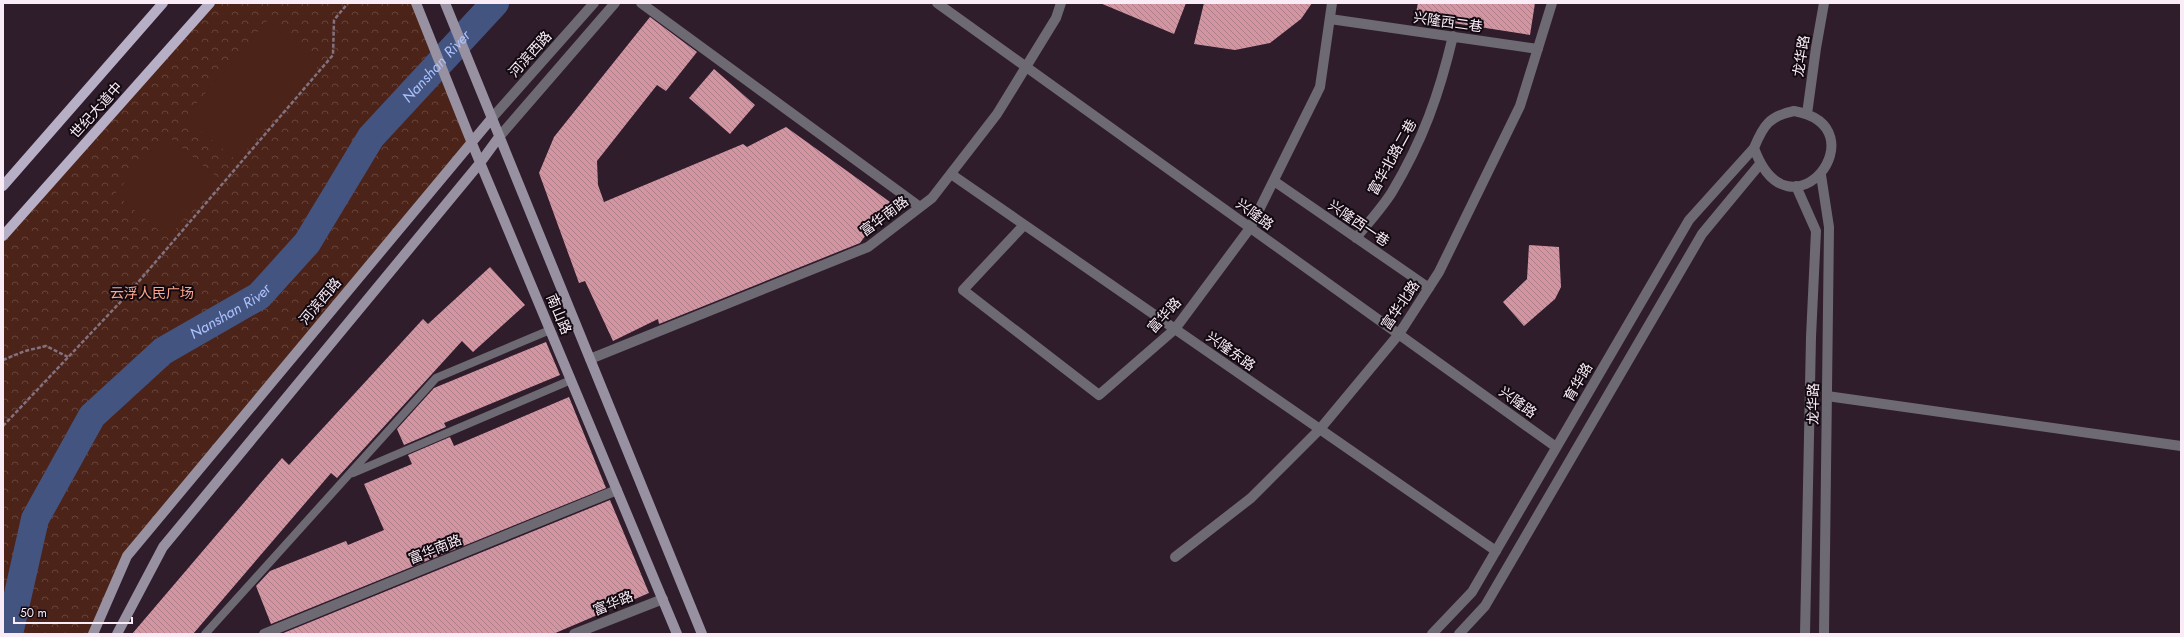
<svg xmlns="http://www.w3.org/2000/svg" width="2184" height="637" font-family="Jost,'Noto Sans SC',sans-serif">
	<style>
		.forest { fill: url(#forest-crowns) }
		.pitch { fill: #4c2318 }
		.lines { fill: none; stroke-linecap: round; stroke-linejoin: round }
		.river { stroke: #445481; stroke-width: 28 }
		.building { fill: url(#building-back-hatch) }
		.path { stroke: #82727f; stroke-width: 2.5; stroke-dasharray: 4 2; stroke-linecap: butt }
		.service { stroke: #6d6a74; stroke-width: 8 }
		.minor { stroke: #6d6a74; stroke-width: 10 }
		.tertiary { stroke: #6d6a74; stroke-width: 10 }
		.secondary { stroke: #9791a2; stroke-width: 10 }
		.primary { stroke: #b7afc6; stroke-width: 10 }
		.labels { text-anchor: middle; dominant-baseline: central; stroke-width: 4; stroke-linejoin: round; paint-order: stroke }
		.street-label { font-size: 14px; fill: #f9ecf7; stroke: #130a11 }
		.park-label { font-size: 14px; fill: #fba68d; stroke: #130a11 }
		.water-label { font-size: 15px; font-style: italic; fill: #adc3fd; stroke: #130a11 }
	</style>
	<defs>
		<pattern id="forest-crowns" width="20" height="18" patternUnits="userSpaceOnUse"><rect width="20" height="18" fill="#4c2318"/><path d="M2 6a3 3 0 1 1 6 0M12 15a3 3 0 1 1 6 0" fill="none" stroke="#67433a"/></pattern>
		<pattern id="building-back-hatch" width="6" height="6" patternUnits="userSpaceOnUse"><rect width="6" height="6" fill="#d495a3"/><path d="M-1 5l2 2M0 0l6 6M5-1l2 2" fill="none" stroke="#ab7e88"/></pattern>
	</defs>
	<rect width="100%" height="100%" fill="#2f1d2c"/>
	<path class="forest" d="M210 3H416L471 141 127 556 93 634H3V236Z"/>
	<path class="pitch" d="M267 21 319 65 237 161 185 117Z
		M165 134 218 178 168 238 115 194Z"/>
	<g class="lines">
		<path class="river" id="s1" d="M9 634 35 519 92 416 163 351 259 296 307 243 371 137 495 3"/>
	</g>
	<path class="building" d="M1100 3H1186L1174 34Z
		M1204 3H1312L1301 19 1270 43 1235 50 1194 44Z
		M1418 3H1535L1530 35 1415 17Z
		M650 17 697 52 666 91 657 85 597 161 598 185 604 202 743 144 747 147 786 127 890 202 860 243 659 324 658 319 613 341 585 281 579 283 539 173 554 137Z
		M714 69 755 105 730 134 689 98Z
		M1529 245 1559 247 1561 287 1555 299 1524 326 1503 302 1527 279Z
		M490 267 525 305 473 352 462 341 337 478 331 473 193 634H132L282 458 289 465 423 319 428 324Z
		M546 342 560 375 444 423 446 427 404 445 397 429 434 388Z
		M569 397 606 488 271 624 256 586 270 571 346 541 348 545 384 530 364 484 412 464 408 455 450 437 454 446Z
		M610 500 649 593 553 634H281Z"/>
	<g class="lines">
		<path class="path" d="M3 360 25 351 46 346 68 357
			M3 426 128 294 333 55 334 20 348 3"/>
		<path class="service" d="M353 473 571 380
			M205 634 436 378 550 330"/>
		<path class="minor" d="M641 3 920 207
			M937 3 1556 447
			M1330 19 1538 49
			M951 174 1496 551
			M1274 181 1429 288
			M1024 225 963 290 1099 395 1175 329 1250 228 1320 87 1332 3
			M1356 238C1368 223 1382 208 1392 192 1423 140 1439 95 1453 36
			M590 359 868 247 932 198 997 114 1056 18 1061 3
			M1827 396 2181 446
			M1175 557 1251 498 1320 429 1399 334 1439 272 1520 106 1552 3
			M264 634 617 490
			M574 634 663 599"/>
		<path class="tertiary" d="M1794 111C1883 127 1790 247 1754 148 1763 126 1769 116 1794 111Z
			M1807 114 1816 48 1824 3
			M492 118 594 3
			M499 137 615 3
			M1821 175 1829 227 1824 634
			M1796 186 1816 231 1811 337 1805 634
			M1432 634 1472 592 1689 220 1754 148
			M1459 634 1485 606 1702 234 1760 164"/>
		<path class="secondary" d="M416 3 471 141 677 634
			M445 3 702 634
			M93 634 127 556 492 118
			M117 634 163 547 480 163 499 137"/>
		<path class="primary" d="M3 186 163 3
			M3 236 210 3"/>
	</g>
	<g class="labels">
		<g class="street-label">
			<text transform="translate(1448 22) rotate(8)">兴隆西二巷</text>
			<text transform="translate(530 54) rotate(-48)">河滨西路</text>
			<text transform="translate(1801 56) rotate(-81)">龙华路</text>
			<text transform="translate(96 110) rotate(-48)">世纪大道中</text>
			<text transform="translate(1392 157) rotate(-61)">富华北路二巷</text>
			<text transform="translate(1255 214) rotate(36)">兴隆路</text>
			<text transform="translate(884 216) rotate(-37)">富华南路</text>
			<text transform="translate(1359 223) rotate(34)">兴隆西一巷</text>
			<text transform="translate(320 301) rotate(-50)">河滨西路</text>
			<text transform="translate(1400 305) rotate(-56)">富华北路</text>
			<text transform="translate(559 314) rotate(67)">南山路</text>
			<text transform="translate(1164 315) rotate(-48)">富华路</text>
			<text transform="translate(1231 351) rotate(35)">兴隆东路</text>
			<text transform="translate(1578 382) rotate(-60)">育华路</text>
			<text transform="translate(1518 402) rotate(36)">兴隆路</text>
			<text transform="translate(1813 404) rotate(-89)">龙华路</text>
			<text transform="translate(435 549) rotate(-22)">富华南路</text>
			<text transform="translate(613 603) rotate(-22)">富华路</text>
		</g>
		<g class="park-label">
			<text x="152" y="293">云浮人民广场</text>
		</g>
		<g class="water-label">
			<text stroke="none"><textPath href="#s1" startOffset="734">Nanshan River</textPath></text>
			<text stroke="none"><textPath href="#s1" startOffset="410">Nanshan River</textPath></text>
		</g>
	</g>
	<rect width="2184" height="637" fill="none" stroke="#f9ecf7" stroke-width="8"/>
	<path d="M14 617v6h118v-6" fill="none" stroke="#f9ecf7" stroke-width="2"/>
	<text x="20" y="617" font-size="12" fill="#f9ecf7" stroke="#130a11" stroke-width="3" paint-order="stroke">50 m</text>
</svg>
